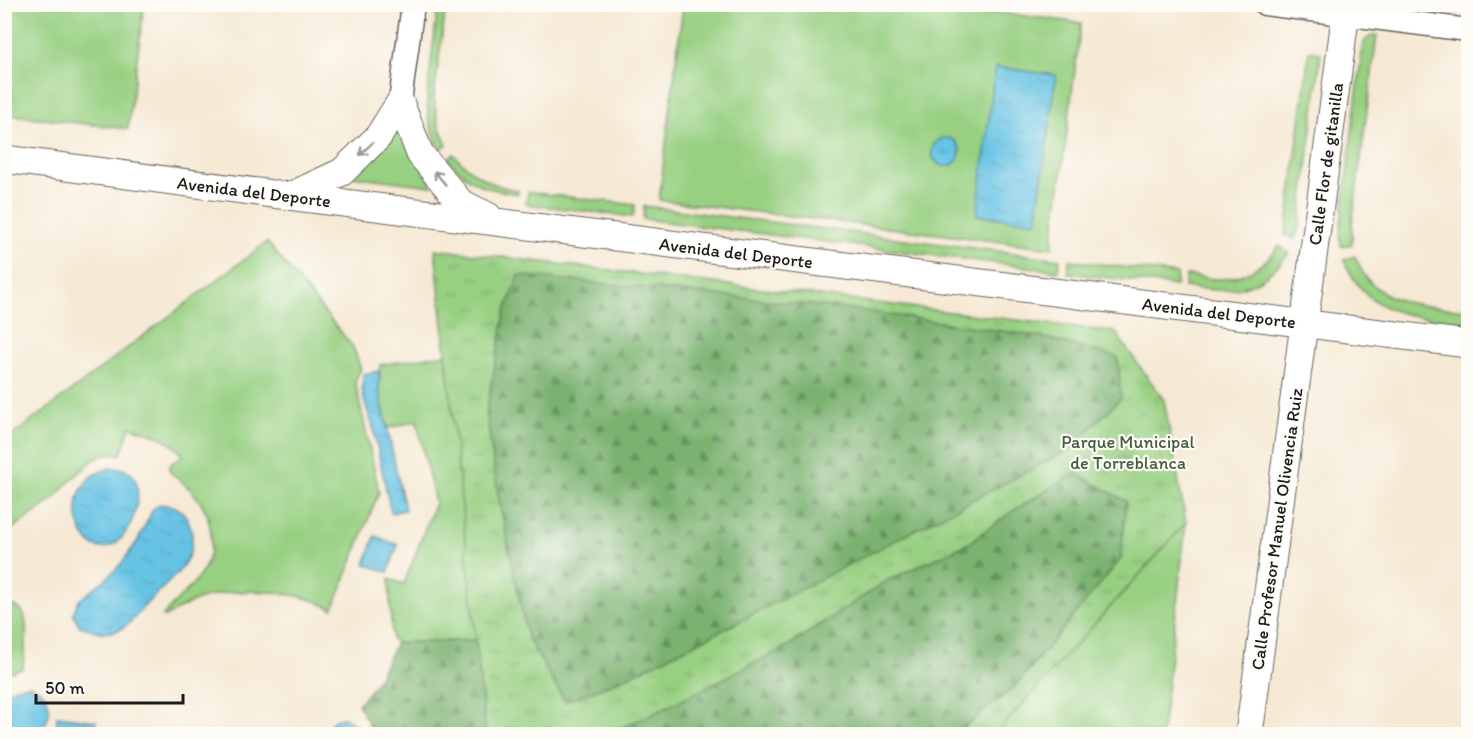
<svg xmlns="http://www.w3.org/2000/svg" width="1473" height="739" font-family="Itim,sans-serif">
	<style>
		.green { fill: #98d082; stroke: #5a764f; stroke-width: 1.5 }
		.forest { fill: url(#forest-firs); stroke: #4b6746; stroke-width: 1.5 }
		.park { fill: url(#park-tufts); stroke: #5a764f; stroke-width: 1.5; fill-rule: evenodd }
		.water { fill: url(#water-ripples); stroke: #417080; stroke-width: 1.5 }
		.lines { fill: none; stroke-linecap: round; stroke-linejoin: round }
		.minor-casing { stroke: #68645c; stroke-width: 25 }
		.tertiary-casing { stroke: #68645c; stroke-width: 29 }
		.minor { stroke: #fff; stroke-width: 22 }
		.tertiary { stroke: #fff; stroke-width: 27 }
		.oneway { stroke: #999 }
		.labels { text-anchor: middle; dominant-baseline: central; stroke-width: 4.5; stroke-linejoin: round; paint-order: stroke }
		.street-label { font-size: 18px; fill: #1c1c1c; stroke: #fdfcf7 }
		.park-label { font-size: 18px; fill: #475b40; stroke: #fdfcf7 }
	</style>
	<defs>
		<pattern id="forest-firs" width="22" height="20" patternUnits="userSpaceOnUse" patternTransform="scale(1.5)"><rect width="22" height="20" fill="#7ab270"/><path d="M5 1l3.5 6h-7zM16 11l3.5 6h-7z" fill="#63905b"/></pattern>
		<pattern id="park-tufts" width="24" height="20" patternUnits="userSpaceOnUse" patternTransform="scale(1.5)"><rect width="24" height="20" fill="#98d082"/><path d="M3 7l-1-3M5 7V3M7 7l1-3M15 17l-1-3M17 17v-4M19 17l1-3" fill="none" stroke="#82b270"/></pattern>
		<pattern id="water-ripples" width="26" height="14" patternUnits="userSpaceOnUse" patternTransform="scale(1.5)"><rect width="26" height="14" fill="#66c3e4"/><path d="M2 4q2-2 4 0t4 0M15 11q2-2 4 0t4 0" fill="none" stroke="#58a7c3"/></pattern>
	</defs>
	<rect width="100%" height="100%" fill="#fdfcf7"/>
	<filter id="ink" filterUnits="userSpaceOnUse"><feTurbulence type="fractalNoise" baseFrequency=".0167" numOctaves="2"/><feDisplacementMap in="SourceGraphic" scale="12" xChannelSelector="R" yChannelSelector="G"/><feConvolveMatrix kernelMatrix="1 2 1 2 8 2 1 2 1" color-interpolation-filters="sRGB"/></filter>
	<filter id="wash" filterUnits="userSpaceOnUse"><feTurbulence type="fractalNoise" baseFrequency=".008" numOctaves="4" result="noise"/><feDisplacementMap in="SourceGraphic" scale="24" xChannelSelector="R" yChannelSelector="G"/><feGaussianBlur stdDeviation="1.35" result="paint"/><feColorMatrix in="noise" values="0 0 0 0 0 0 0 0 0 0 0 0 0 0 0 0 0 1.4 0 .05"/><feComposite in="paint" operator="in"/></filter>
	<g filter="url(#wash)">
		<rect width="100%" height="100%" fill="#f6e9d4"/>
		<path class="green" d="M5 4 144 5 128 129 5 114Z
			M928 4 1081 23 1052 248 659 200 683 5Z
			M438 5H446L434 96 436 113 440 129 447 144 441 149 433 133 428 117 427 96Z
			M1377 35 1352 224V244L1341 246 1340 235 1342 214 1363 44C1367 38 1369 36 1377 35Z
			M1309 51 1321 53 1300 224 1295 239 1285 235 1287 226Z
			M399 122 432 186 351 176Z
			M453 154C472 174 490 186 518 190V194C484 189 471 185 447 159Z
			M528 192 635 205 633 217 526 204Z
			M644 206 1060 259 1058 271 643 219Z
			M267 242 353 347 361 369 355 381 379 492 333 609C326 606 319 602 312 600 279 589 225 587 193 602 183 606 174 612 165 617L163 615C175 602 199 581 206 565 213 548 213 523 203 506 195 493 183 482 171 473L169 469 171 464 183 455C170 438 149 432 130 427L121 454H106L95 459 71 480 53 500 5 534V441Z
			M1279 246 1289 253C1258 293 1231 293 1185 287L1186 275C1196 276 1205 278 1214 279 1241 280 1264 267 1279 246Z
			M1355 256C1358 263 1361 270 1365 276 1388 308 1434 306 1468 310V322C1415 316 1368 319 1344 260Z
			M1069 260 1177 274 1176 286 1068 273Z
			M446 354 476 640 396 643 392 639 389 579 404 584 435 503 417 421 388 428 379 390 380 365Z
			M1186 523 1162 734H995Z
			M5 604C13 605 21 607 24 615 29 628 24 653 23 668L5 674Z"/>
		<path class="forest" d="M519 274 844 308 947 323 1037 336 1118 357 1121 398 1069 450 721 631 630 676 565 702 527 637 498 495 486 412 505 312Z
			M1076 473 1126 501 1121 559 1014 688 956 734H608L677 702 789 645 888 580 967 544 1014 510Z
			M476 640 486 734H372L368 723 358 704 375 684 396 643Z"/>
		<path class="park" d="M435 249 1115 332 1164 400 1186 523 995 734H956L1014 688 1121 559 1126 501 1076 473 1014 510 967 544 888 580 789 645 677 702 608 734H486ZM519 275 844 308 947 323 1037 336 1118 357 1121 398 1069 450 721 631 630 676 565 702 527 637 498 495 486 412 505 312Z"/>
		<path class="water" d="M995 67 1056 75 1036 222 977 215Z
			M932 152a14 14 0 1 1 28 0a14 14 0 1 1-28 0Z
			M379 371V390L405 510 391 513 373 427 364 400 362 388 363 374Z
			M110 468C115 468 123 468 128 471 151 484 129 556 97 547 90 545 87 540 83 534 74 517 74 494 89 479 94 473 103 471 110 468Z
			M160 504C164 505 169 505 173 506 193 514 196 542 187 559 179 575 163 587 150 600 139 611 129 629 112 632 101 634 90 629 80 626L73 614 78 601 107 578 121 564 137 542 153 509Z
			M375 536 398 545 388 572 365 564Z
			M30 685C34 687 39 689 42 692 51 701 52 717 43 726 33 735 13 736 6 723 4 719 4 714 4 709 4 690 12 686 30 685Z
			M57 716 96 721 94 734H56Z
			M345 718 355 725V734H325C328 723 333 719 345 718Z"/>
	</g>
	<g filter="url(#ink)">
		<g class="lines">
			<defs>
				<path id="minor" d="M1265 4 1468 30
					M400 102 413 4"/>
				<path id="tertiary" d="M400 102 420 154 461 203 488 216
					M4 159 288 196 1468 344
					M290 196 342 172 378 137 400 102
					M1249 734 1347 4"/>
			</defs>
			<use href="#minor" class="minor-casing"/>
			<use href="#tertiary" class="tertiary-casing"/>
			<use href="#minor" class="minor"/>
			<use href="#tertiary" class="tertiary"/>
		</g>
		<defs><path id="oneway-shaft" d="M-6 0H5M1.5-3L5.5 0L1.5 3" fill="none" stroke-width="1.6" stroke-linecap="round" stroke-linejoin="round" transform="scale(1.5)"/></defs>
		<g class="oneway">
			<use href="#oneway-shaft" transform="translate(366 149) rotate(136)"/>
			<use href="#oneway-shaft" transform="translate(440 178) rotate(-130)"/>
		</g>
	</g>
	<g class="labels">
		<g class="street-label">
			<text transform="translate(1326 164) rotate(-82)">Calle Flor de gitanilla</text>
			<text transform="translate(254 192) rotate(7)">Avenida del Deporte</text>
			<text transform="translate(736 253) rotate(7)">Avenida del Deporte</text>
			<text transform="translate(1219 313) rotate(7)">Avenida del Deporte</text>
			<text transform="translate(1277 529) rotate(-82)">Calle Profesor Manuel Olivencia Ruiz</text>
		</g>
		<g class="park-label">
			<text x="1128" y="442">Parque Municipal<tspan x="1128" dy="21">de Torreblanca</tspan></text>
		</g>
	</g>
	<rect width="1473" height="739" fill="none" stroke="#fdfcf7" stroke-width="24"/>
	<path d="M36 694v9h147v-9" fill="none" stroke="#1c1c1c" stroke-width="3"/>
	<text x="45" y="694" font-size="18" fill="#1c1c1c" stroke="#fdfcf7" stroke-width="4.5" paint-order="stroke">50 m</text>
</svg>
